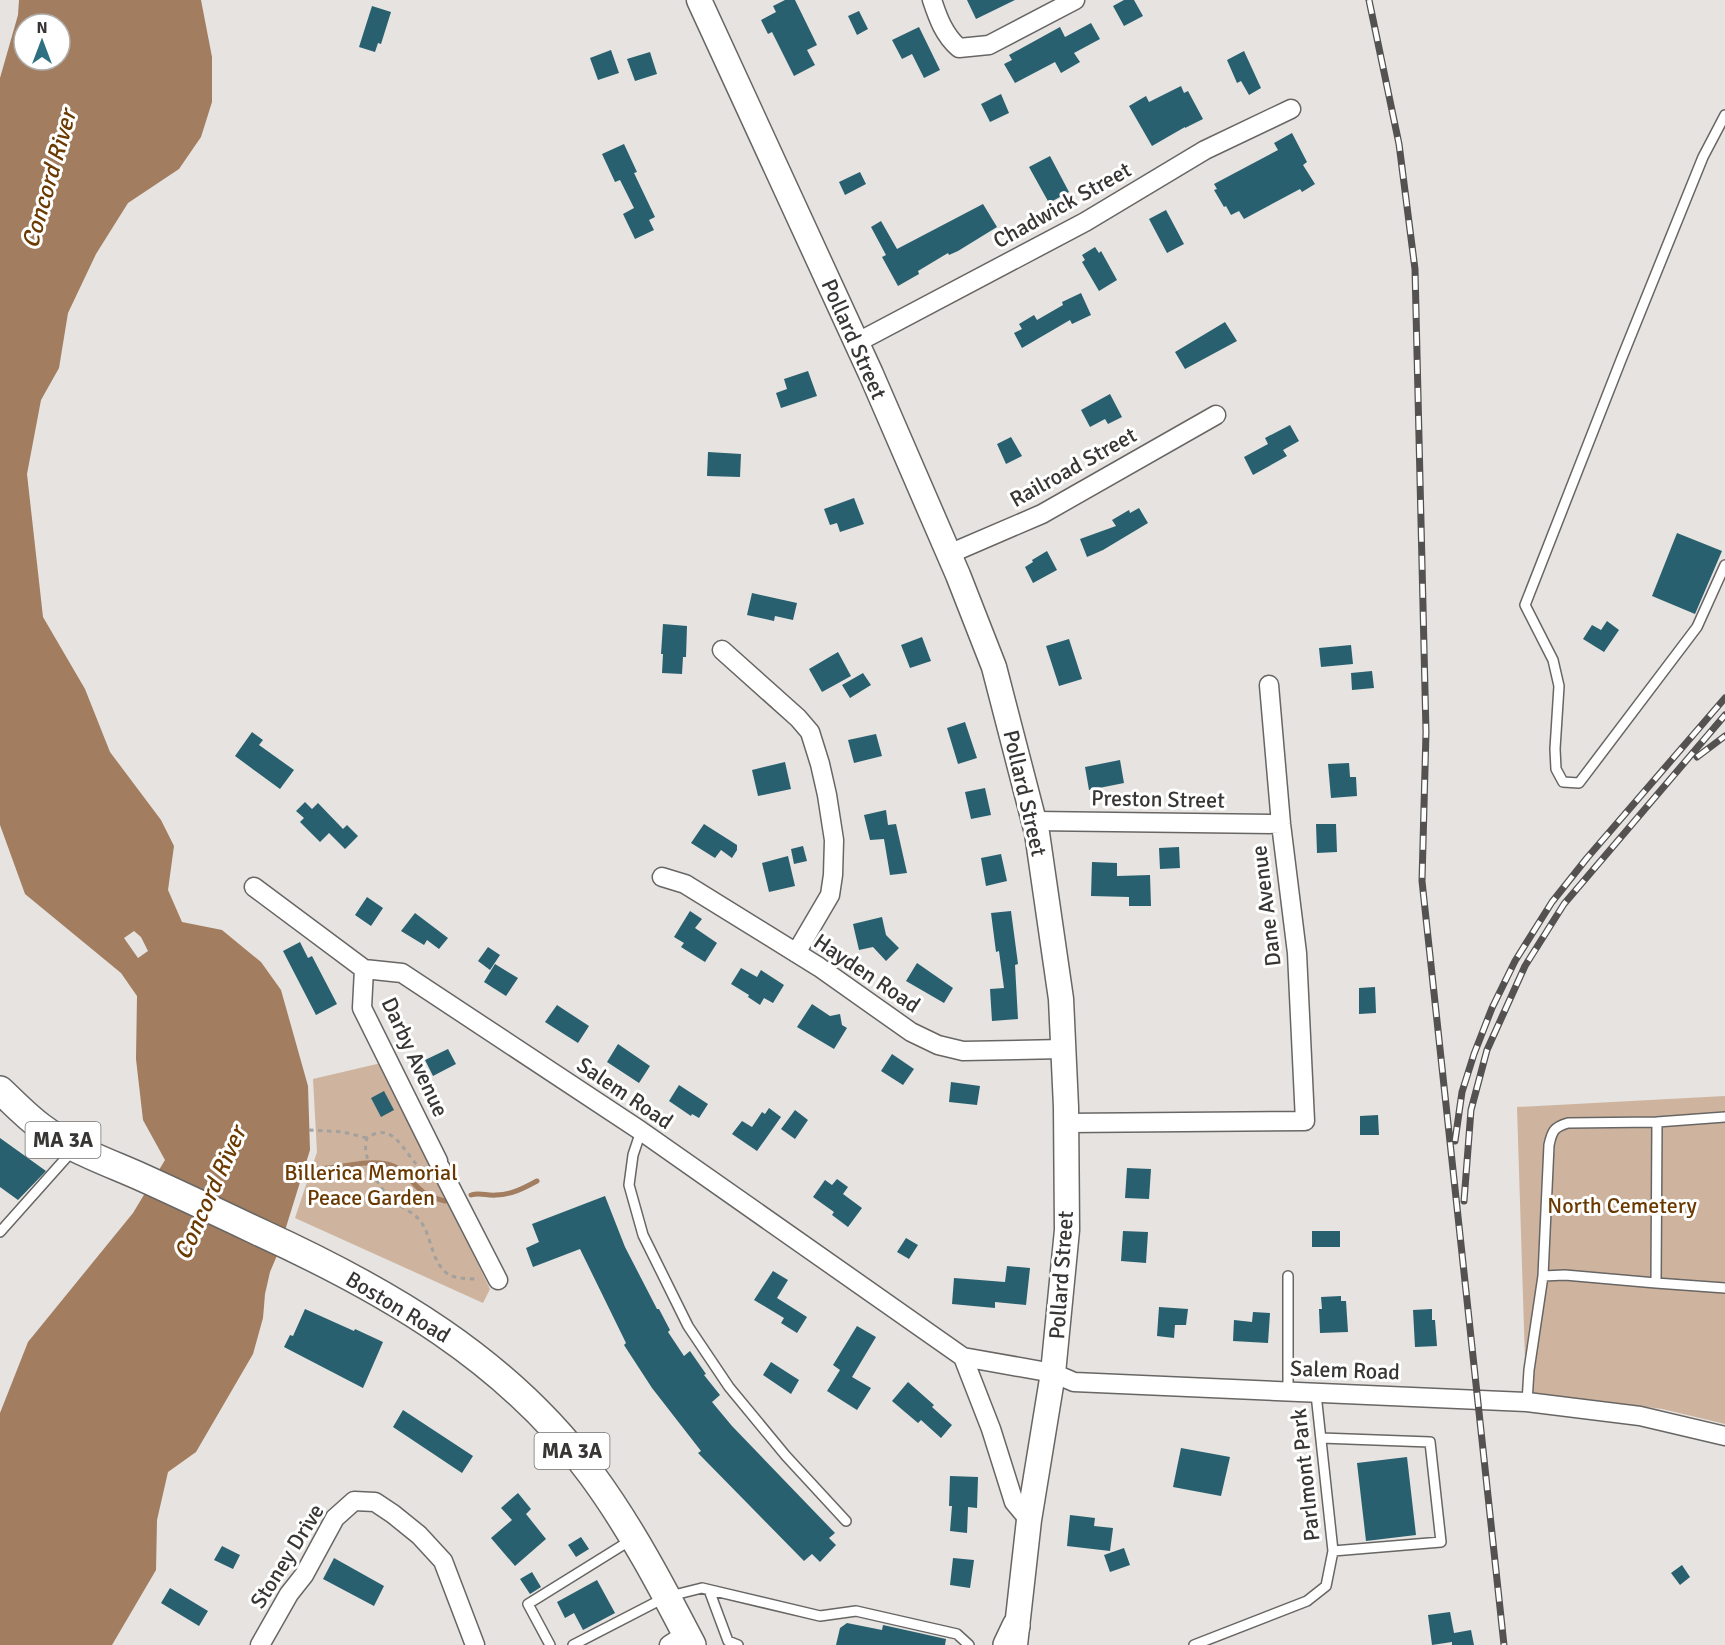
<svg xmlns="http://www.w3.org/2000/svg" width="1725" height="1645" font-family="Signika,sans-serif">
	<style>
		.green { fill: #ceb49e }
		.water { fill: #a27d5f; fill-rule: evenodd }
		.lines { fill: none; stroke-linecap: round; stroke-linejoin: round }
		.stream { stroke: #a27d5f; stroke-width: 5 }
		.building { fill: #28606f }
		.lane-casing { stroke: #686664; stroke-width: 12 }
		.street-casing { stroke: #686664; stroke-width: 21 }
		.secondary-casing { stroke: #686664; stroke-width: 27 }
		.primary-casing { stroke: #686664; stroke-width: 30 }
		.path { stroke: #a3a09e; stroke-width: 3; stroke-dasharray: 4.5 4.5; stroke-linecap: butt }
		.lane { stroke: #fff; stroke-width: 9 }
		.street { stroke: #fff; stroke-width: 18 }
		.secondary { stroke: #fff; stroke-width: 24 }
		.primary { stroke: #fff; stroke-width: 27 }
		.rail-casing { stroke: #545251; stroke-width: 7 }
		.rail { stroke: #fff; stroke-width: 4.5; stroke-dasharray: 14; stroke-linecap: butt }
		.labels { text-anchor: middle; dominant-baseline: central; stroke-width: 6; stroke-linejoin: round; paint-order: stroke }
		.shield { fill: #fff; stroke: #747272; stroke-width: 1.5 }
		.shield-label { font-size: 21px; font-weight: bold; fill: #383635 }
		.street-label { font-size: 22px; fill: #383635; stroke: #fff }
		.park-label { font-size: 22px; fill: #6a3900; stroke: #fff }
		.water-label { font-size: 24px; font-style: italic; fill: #6b3a00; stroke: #fff }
	</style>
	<rect width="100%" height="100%" fill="#e6e3e0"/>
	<path class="green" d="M381 1063 490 1289 483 1303 295 1218 317 1152 313 1079Z
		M1725 1096V1424L1662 1409 1526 1392 1517 1107Z"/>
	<path class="water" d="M19 0H201L212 57V102L201 137 179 169 128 203 96 254 68 313 59 368 41 400 27 474 43 617 85 689 110 752 161 820 174 846 168 890 182 922 222 930 261 962 281 990 308 1086 310 1150 278 1253 270 1272 265 1294 263 1318 253 1354 196 1452 168 1472 157 1520 156 1570 112 1645H0V1413L28 1342 133 1213 165 1160 143 1120 136 1059 137 996 121 973 25 894 0 825V78L18 15ZM24 24H60V60H24ZM134 931 141 937 148 951 138 958 124 938Z"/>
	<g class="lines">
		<path class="stream" d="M298 1166C328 1175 357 1158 387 1164 405 1168 410 1182 423 1192 429 1197 437 1199 445 1201
			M471 1195C480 1192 487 1196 496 1195 511 1195 524 1188 537 1181"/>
	</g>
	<path class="building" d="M785 0H795L817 45 807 50 815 65 794 76 772 32 768 34 761 20 776 12 773 6Z
		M967 0H1015L976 19Z
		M1124 0H1134L1143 16 1124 26 1113 6Z
		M372 6 391 12 381 44 378 43 375 52 359 47Z
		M859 11 868 29 857 35 848 16Z
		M1091 23 1100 39 1074 53 1080 62 1061 73 1055 62 1015 83 1004 64 1012 60 1009 55 1060 27 1065 37Z
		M919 27 940 70 924 78 912 54 902 59 892 40Z
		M611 50 619 73 598 80 590 58Z
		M1244 51 1261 88 1249 95 1241 81 1237 83 1227 60Z
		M650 52 657 74 635 81 627 59Z
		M1181 86 1184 93 1188 91 1203 119 1185 128V127L1152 146 1129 106 1146 96 1149 102Z
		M1001 94 1009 113 990 122 981 104Z
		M1292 133 1307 162 1303 165 1315 184 1302 192 1300 189 1244 219 1239 211 1231 215 1226 206 1224 207 1214 190 1217 189 1214 184 1278 150 1274 143Z
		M624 144 637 172 634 173 655 217 649 220 654 230 635 239 623 214 634 208 620 180 615 182 602 154Z
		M1050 156 1069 192 1049 203 1029 167Z
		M860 172 866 184 845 195 839 182Z
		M983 204 997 227 958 251 949 255 948 253 918 271 919 274 898 286 882 257 886 255 871 227 881 221 897 249Z
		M1166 210 1184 244 1167 253 1149 219Z
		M1095 247 1099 253 1101 251 1117 280 1099 291 1082 262 1085 260 1082 255Z
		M1081 293 1091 315 1072 324 1070 320 1022 348 1014 333 1022 329 1019 324 1034 315 1037 320 1063 305 1062 302Z
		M1225 322 1237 341 1185 369 1175 352Z
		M808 371 817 396 781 408 776 393 787 389 784 379Z
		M1110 394 1122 417 1108 424 1105 419 1090 427 1081 410Z
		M1290 425 1299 441 1283 450 1287 456 1253 475 1244 457 1268 444 1265 438Z
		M1011 437 1022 456 1006 464 997 444Z
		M708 452 741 454 740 477 707 476Z
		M854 498 864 524 840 532 837 523 830 525 824 509Z
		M1139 508 1148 523 1103 550 1087 557 1080 539 1116 526 1112 520 1129 510 1130 513Z
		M1677 533 1722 551 1695 614 1652 596Z
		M1047 551 1057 570 1033 583 1025 567 1033 562 1032 560Z
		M752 593 797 603 793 620 775 616 774 621 747 615Z
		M1607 621 1619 630 1604 652 1583 639 1592 625 1601 630Z
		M663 624 687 626 686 657H683L682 674 662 673 663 654H661Z
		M922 637 931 661 910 668 901 645Z
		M1069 639 1082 679 1059 686 1046 646Z
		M1351 645 1353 664 1321 667 1319 648Z
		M838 652 851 676 822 692 809 669Z
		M1372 671 1374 688 1352 690 1351 673Z
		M863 673 871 685 850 698 842 685Z
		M965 722 977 758 958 764 947 728Z
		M252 732 263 740 259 745 294 770 280 789 235 756Z
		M876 734 882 756 854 763 848 740Z
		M1120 760 1124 783 1089 790 1085 767Z
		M785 762 791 789 758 796 752 770Z
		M1349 763 1350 777H1356L1357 796 1331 798 1328 764Z
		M985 788 991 815 971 819 965 792Z
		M305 802 312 809 318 803 343 829 347 825 358 836 345 849 329 833 320 842 300 822 304 818 296 811Z
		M886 810 888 825 896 824 907 873 890 875 884 839 870 840 864 815Z
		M704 824 737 845V850L732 858 721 850 715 858 691 843Z
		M1316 824H1336L1337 852 1317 853Z
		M803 846 807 861 794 864 791 849Z
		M1179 847 1180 868 1160 869 1159 848Z
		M1001 854 1007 881 986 886 981 858Z
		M788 856 795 886 769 892 762 863Z
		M1092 862 1117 863V876L1150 875 1151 906H1129V897L1091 896Z
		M367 897 383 908 371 926 355 915Z
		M690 911 702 919 695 928 717 943 705 962 681 947 684 943 674 937Z
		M1011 911 1018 964 1015 965 1018 1019 992 1021 990 989 1004 988 999 951 996 952 991 913Z
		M415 913 448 938 439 949 427 940 424 945 401 931Z
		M882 917 886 935 899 948 886 961 873 947 859 950 853 924Z
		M300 942 308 958 312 956 337 1004 316 1015 283 951Z
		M488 947 500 955 490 970 478 961Z
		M917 963 953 988 944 1003 906 981Z
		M495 964 518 978 506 996 484 982Z
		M741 968 757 977 761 970 784 985 773 1003 764 998 760 1005 748 997 749 995 731 984Z
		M1375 987 1376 1013 1359 1014V988Z
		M812 1004 830 1016 840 1014 842 1025 847 1028 834 1049 797 1027Z
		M557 1005 589 1026 578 1043 545 1022Z
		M618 1044 650 1066 639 1083 607 1062Z
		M448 1049 456 1064 433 1076 425 1060Z
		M892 1054 914 1069 903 1085 881 1071Z
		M951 1082 980 1086 977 1105 949 1102Z
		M679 1085 708 1104 699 1118 692 1114 691 1116 669 1101Z
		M384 1091 394 1110 381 1117 371 1098Z
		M769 1108 781 1117 757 1151 732 1134 742 1121 752 1127 762 1112 765 1114Z
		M795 1110 808 1120 795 1139 781 1129Z
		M1378 1115 1379 1135H1360V1116Z
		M0 1138 46 1171 18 1200 0 1187Z
		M1127 1168 1151 1169 1149 1199 1125 1198Z
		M837 1179 848 1187 843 1194 862 1208 848 1227 832 1215 834 1212 813 1197 825 1180 832 1185Z
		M605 1196 625 1247 657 1309H659L670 1330 668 1332 684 1356 690 1351 706 1374 704 1375 720 1395 712 1402 732 1426 835 1533 829 1538 836 1545 820 1562 812 1554 804 1561 698 1453 701 1451 652 1388 624 1345 626 1343 580 1249 533 1267 526 1248 539 1242 532 1224Z
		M1123 1231 1148 1232 1146 1263 1121 1261Z
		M1312 1231H1340V1247H1312Z
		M906 1238 918 1245 909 1259 897 1252Z
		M1007 1266 1030 1268 1026 1305 995 1302V1308L952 1304 954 1278 1005 1282Z
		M773 1271 788 1280 777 1298 807 1317 797 1333 781 1323 784 1318 754 1300Z
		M1341 1296V1301H1346L1348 1332 1320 1333 1319 1309H1322L1321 1297Z
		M1159 1307 1188 1309 1186 1325H1175L1174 1338 1157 1336Z
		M305 1309 354 1331 355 1329 383 1342 363 1388 284 1347 290 1335 293 1336Z
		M1432 1309V1320H1435L1437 1346 1415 1347 1413 1310Z
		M1253 1312 1270 1313 1268 1343 1233 1341 1234 1320 1252 1322Z
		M857 1326 876 1337 852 1377 871 1388 857 1410 827 1391 840 1370 833 1365Z
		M771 1362 799 1380 791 1394 763 1375Z
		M908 1382 934 1405 932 1407 952 1425 941 1438 921 1420 918 1423 892 1401Z
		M403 1410 473 1456 462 1473 393 1427Z
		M1181 1448 1230 1457 1221 1496 1173 1487Z
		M1407 1457 1416 1535 1366 1541 1357 1463Z
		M950 1476 978 1477 977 1508 968 1507 967 1533 950 1531 952 1506H949Z
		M518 1493 531 1509 526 1514 546 1539 515 1566 491 1538 512 1520 501 1508Z
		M1070 1515 1095 1518 1094 1526 1113 1528 1110 1551 1067 1546Z
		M581 1537 589 1549 576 1557 568 1545Z
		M222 1546 240 1555 233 1569 214 1560Z
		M1124 1548 1130 1565 1110 1572 1104 1555Z
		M334 1558 384 1586 374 1606 323 1579Z
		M953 1558 974 1560 970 1588 950 1585Z
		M1682 1565 1690 1577 1680 1585 1671 1573Z
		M532 1572 541 1587 530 1594 520 1579Z
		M597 1580 615 1613 583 1630 574 1613 565 1618 557 1602Z
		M170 1588 208 1611 199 1626 161 1603Z
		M1450 1612 1454 1633 1471 1630 1474 1645H1452V1642L1432 1645 1428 1615Z
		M847 1623 882 1630 883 1625 946 1639 945 1645H836L840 1628Z"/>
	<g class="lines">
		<defs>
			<path id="lane" d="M1725 115 1703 157 1621 360 1525 605 1553 660 1559 686 1555 749 1556 769 1563 782 1579 783 1697 627 1725 565
				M1725 1117 1657 1122 1656 1283 1725 1288
				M641 1131 633 1155 629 1185 643 1235 688 1326 729 1387 786 1456 846 1521
				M0 1232 74 1149
				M1288 1276V1392
				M1656 1283 1565 1275 1543 1276 1549 1145C1552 1131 1554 1127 1568 1123L1657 1122
				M1527 1402 1529 1370 1543 1276
				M1321 1438 1430 1442 1441 1542 1333 1551
				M709 1590 728 1641 738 1645
				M550 1645 528 1604 631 1540
				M573 1645 666 1597 702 1588 820 1616 856 1611 957 1634 969 1645
				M1194 1645 1307 1601 1326 1586 1333 1551 1316 1394"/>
			<path id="street" d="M932 0C938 18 944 35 959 48L989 45 1075 0
				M856 343 1085 222 1205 150 1291 109
				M949 554 1042 514 1216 415
				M722 650 798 718 810 732 820 764 827 795 834 840 833 875 830 895 796 953
				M1034 821 1281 824
				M662 877 685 884 819 967 911 1032 938 1045 963 1051 1063 1049
				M254 887 364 969 402 973 641 1131 963 1357 1053 1373 1074 1382 1527 1402 1640 1416 1725 1436
				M364 969 362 1008 438 1161
				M1066 1123 1305 1121 1297 953 1281 824 1269 685
				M440 1167 498 1280
				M963 1357 991 1429 1014 1502 1029 1520
				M260 1645 289 1594 304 1575 335 1518 354 1501 375 1502 393 1514 419 1535 443 1561 475 1645
				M669 1645 686 1634"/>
			<path id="secondary" d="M699 0 871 374 958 575 994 667 1037 833 1061 999 1066 1107 1067 1230 1053 1373 1029 1520 1015 1645"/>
			<path id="primary" d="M0 1090C13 1102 26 1116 41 1127 70 1149 105 1161 139 1176 179 1194 219 1213 259 1232 386 1290 508 1360 592 1475 631 1528 662 1587 692 1645
				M1007 1645 1016 1626"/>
		</defs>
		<use href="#lane" class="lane-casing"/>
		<use href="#street" class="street-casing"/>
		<use href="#secondary" class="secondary-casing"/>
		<use href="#primary" class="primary-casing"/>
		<path class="path" d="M309 1130 343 1132 367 1138
			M423 1170C405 1158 395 1118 367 1138 360 1155 380 1192 395 1202 404 1209 417 1214 423 1225 432 1240 432 1263 448 1274 456 1279 470 1279 479 1279"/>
		<use href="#lane" class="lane"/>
		<use href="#street" class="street"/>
		<use href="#secondary" class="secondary"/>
		<use href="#primary" class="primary"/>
		<defs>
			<path id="rail" d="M1369 0 1399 144 1415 269 1426 732 1422 881 1504 1645
				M1697 757 1725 736
				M1455 1141 1462 1092 1474 1054 1492 1008 1515 961 1552 902 1587 858 1725 698
				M1464 1201 1471 1110 1487 1050 1525 966 1564 904 1725 715"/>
		</defs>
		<use href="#rail" class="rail-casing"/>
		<use href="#rail" class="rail"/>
	</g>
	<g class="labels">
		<g class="shield">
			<rect x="25.5" y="1122" width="75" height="36" rx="4.5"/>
			<rect x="534.5" y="1433" width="75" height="36" rx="4.5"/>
		</g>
		<g class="shield-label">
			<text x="63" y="1140">MA 3A</text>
			<text x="572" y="1451">MA 3A</text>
		</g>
		<g class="street-label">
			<text transform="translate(1062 205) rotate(-29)">Chadwick Street</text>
			<text transform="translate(854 339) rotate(66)">Pollard Street</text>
			<text transform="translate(1073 467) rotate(-29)">Railroad Street</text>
			<text transform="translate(1025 793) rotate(77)">Pollard Street</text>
			<text transform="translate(1158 799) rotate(1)">Preston Street</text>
			<text transform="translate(1266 906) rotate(-97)">Dane Avenue</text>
			<text transform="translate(867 973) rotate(34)">Hayden Road</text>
			<text transform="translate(415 1057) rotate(65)">Darby Avenue</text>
			<text transform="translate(625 1093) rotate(34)">Salem Road</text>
			<text transform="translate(1061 1275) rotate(-86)">Pollard Street</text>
			<text transform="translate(398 1307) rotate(31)">Boston Road</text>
			<text transform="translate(1345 1370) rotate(2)">Salem Road</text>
			<text transform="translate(1305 1475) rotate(-96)">Parlmont Park</text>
			<text transform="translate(287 1556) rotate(-58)">Stoney Drive</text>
		</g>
		<g class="park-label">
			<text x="371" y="1172">Billerica Memorial<tspan x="371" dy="25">Peace Garden</tspan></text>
			<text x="1622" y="1205">North Cemetery</text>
		</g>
		<g class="water-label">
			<text transform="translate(49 179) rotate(-74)">Concord River</text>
			<text transform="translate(210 1193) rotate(-66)">Concord River</text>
		</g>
	</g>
	<g transform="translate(42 42)"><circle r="28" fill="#ffffff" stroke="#afafae" stroke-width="1.5"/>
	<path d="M0-4.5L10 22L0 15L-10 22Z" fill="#2d7081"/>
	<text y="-9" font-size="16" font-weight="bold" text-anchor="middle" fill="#383635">N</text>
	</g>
</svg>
